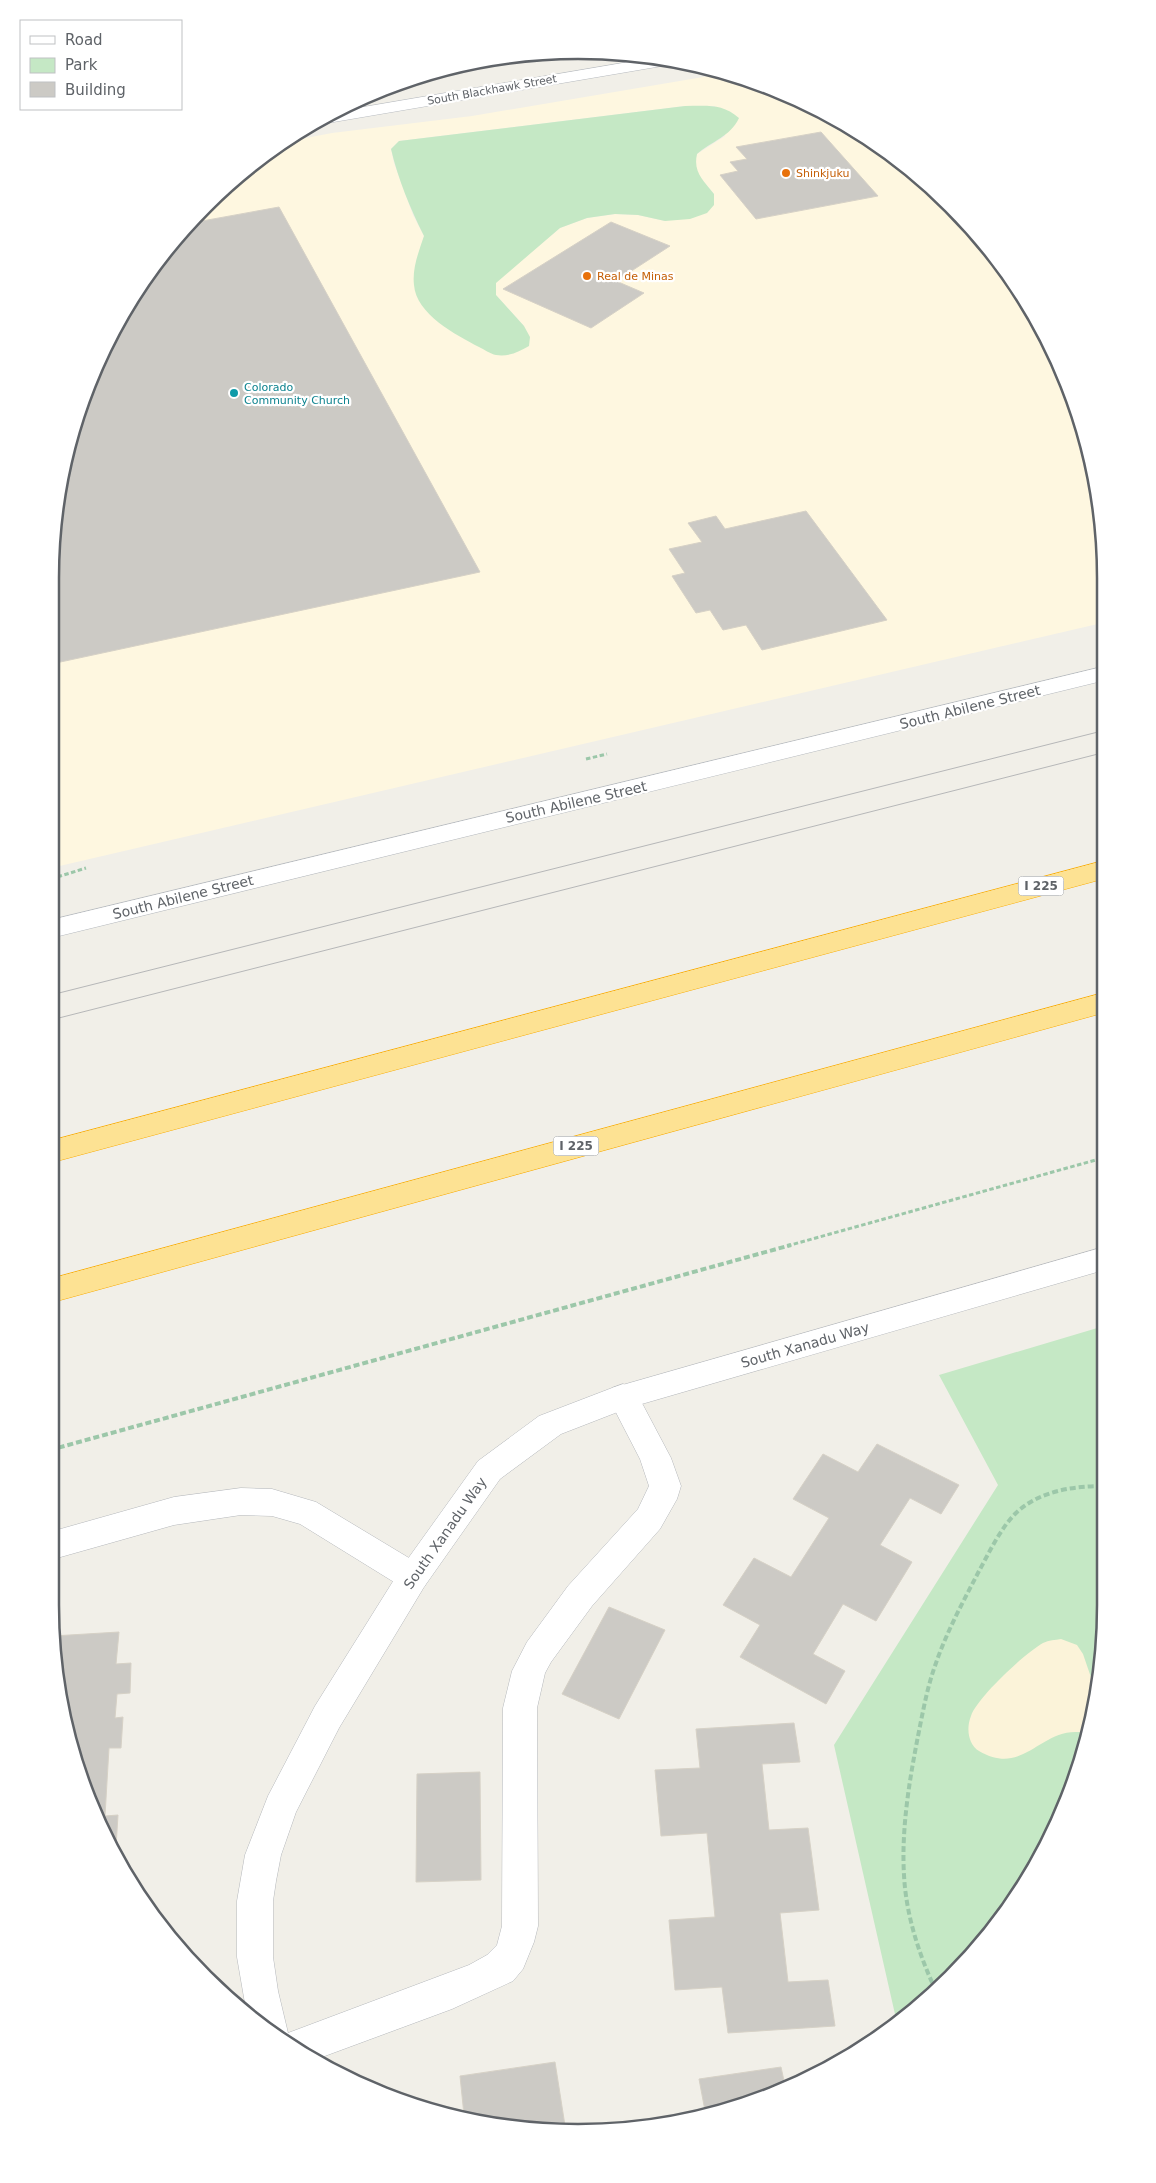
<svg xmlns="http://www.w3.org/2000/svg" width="1156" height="2183" font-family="'DejaVu Sans',sans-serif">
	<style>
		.commercial { fill: #fef7e0; fill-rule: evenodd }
		.green { fill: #c5e8c5 }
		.sand { fill: #fbf3d9 }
		.building { fill: #cccac5; stroke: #d6d1c6 }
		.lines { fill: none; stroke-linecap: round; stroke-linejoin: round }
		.lane-casing { stroke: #b5b8bc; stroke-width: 1 }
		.street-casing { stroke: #b5b8bc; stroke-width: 1 }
		.secondary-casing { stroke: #b6babf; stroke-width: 1 }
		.highway-casing { stroke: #f9ab00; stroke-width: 1 }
		.path-far1 { stroke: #9cc7a9; stroke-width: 3; stroke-dasharray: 4.5 2.5; stroke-linecap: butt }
		.path { stroke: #9cc7a9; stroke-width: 4; stroke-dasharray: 6 3; stroke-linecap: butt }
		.lane { fill: #fff; fill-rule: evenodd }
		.street { fill: #fff; fill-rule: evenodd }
		.secondary { fill: #fff; fill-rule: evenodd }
		.highway { fill: #fde293; fill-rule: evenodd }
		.tram { stroke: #b6b7b8; stroke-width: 1 }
		.food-dot { fill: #e8710a; stroke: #fff; stroke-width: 2 }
		.culture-dot { fill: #0f9aa8; stroke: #fff; stroke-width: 2 }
		.labels { text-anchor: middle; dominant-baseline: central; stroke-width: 4.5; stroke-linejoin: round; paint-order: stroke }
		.far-street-label { font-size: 11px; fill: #5f6368; stroke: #fff }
		.far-food-label { font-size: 11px; fill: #c56008; stroke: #fff; text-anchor: start }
		.far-culture-label { font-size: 11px; fill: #0d838f; stroke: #fff; text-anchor: start }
		.shield { fill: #fff; stroke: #8f9295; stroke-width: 1 }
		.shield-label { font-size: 12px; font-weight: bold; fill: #5f6368 }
		.street-label { font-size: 14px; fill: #5f6368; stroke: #fff }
		.rim { fill: none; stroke: #5f6368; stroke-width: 2.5 }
	</style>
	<rect width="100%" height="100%" fill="#f1efe8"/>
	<path class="commercial" d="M727 73 812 105 926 181 997 257 1066 376 1101 509 1102 623 51 868V544L68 442 105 344 159 256 230 181 285 142 332 133 472 116ZM685 106H715L725 136 697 154 694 165 700 177 714 194 665 221 638 215 615 214 587 218 560 228 496 282V295L524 326 416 263 424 236 413 215 394 163 391 149 399 141Z"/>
	<path class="green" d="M685 106C706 106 722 103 739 118 730 137 712 141 697 154 693 172 703 180 714 194V205L707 213 690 219 665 221 638 215 615 214 587 218 560 228 496 283V295L524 326 530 337 529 346C519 352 508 357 496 355 490 354 484 349 479 347 456 335 416 314 414 285 412 268 419 251 424 236 410 208 398 179 391 149L399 141Z
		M1104 1326 1105 1639 1088 1742 1051 1839 997 1926 951 1979 897 2023 834 1745 998 1485 939 1375Z"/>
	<path class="sand" d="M1061 1639 1077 1645 1083 1654 1096 1692 1089 1734C1042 1721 1027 1779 979 1751 968 1744 966 1728 971 1716 977 1698 1025 1653 1043 1643 1049 1640 1055 1640 1061 1639Z"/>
	<path class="building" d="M821 132 878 196 756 219 720 175 738 171 730 162 747 159 736 147Z
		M279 207 480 572 51 664V544L68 442 105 344 159 256 191 223Z
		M611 222 670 246 616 281 644 293 591 328 503 289Z
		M806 511 887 620 762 650 746 625 723 630 710 610 696 613 672 576 685 573 669 549 702 542 688 523 716 516 725 529Z
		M877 1444 959 1485 941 1514 910 1498 880 1545 912 1562 876 1621 843 1604 813 1654 845 1671 826 1704 740 1657 760 1625 723 1605 754 1558 791 1577 829 1518 793 1499 823 1454 858 1472Z
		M609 1607 665 1630 619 1719 562 1694Z
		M119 1632 116 1664 131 1663 130 1693 117 1694 115 1718 123 1717 121 1748H109L105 1816 118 1815 116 1847H111L78 1775 60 1708 53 1636Z
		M794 1723 800 1762 762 1764 769 1830 808 1828 819 1910 780 1913 788 1982 828 1980 835 2026 728 2033 722 1987 675 1990 669 1920 715 1917 707 1833 661 1836 655 1770 700 1768 696 1729Z
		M480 1772 481 1880 416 1882 417 1774Z
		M555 2062 566 2132H543L452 2117 464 2115 460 2076Z
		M781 2067 786 2090 706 2116 699 2079Z"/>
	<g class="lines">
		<defs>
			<path id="lane" d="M623 1384 634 1388 671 1458 681 1486 677 1499 660 1529 592 1606 551 1662 545 1673 537 1708 538 1926 534 1942 523 1969 513 1981 452 2009 314 2060 279 2039 280 2036 469 1965 487 1955 497 1945 502 1926 503 1708 512 1671 527 1642 568 1586 638 1509 649 1486 640 1459 608 1397 612 1388Z
				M241 1488 272 1489 316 1502 424 1567 429 1577 424 1587 413 1591 402 1587 300 1524 272 1516 241 1515 174 1525 50 1560V1532L174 1497Z"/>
			<path id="street" d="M1104 1247V1270L628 1408 561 1434 500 1479 424 1587 339 1728 296 1812 281 1855 276 1881 273 1901V1957L278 1991 288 2033 284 2044 247 2015 237 1957V1901L245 1855 268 1796 315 1706 402 1567 478 1461 539 1416 612 1388Z"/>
			<path id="secondary" d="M652 58 676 62 668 65 316 125 310 124 334 112Z
				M1102 667V681L51 938V920Z"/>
			<path id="highway" d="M1103 861V879L50 1163V1141Z
				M1103 993V1013L50 1303V1279Z"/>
		</defs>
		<use href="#lane" class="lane-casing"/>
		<use href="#street" class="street-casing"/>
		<use href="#secondary" class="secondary-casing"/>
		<use href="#highway" class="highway-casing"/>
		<path class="path-far1" d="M586 759 607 754
			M51 879 86 868
			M787 1246 1103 1158"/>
		<path class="path" d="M50 1450 791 1245
			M936 1991C919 1955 906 1915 904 1875 901 1824 911 1771 921 1721 925 1701 929 1682 936 1663 947 1631 964 1600 979 1571 990 1551 1000 1529 1016 1513 1039 1491 1073 1486 1104 1486"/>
		<use href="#lane" class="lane"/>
		<use href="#street" class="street"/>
		<use href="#secondary" class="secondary"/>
		<use href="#highway" class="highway"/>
		<path class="tram" d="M51 995 1102 731
			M51 1020 1102 753"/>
	</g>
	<g class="food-dot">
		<circle cx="786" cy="173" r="5"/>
		<circle cx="587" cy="276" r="5"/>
	</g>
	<circle class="culture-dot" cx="234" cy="393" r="5"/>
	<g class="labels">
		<g class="far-street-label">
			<text transform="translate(492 90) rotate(-10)">South Blackhawk Street</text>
		</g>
		<g class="far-food-label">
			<text x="796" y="173">Shinkjuku</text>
			<text x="597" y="276">Real de Minas</text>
		</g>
		<g class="far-culture-label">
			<text x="244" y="387">Colorado<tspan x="244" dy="13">Community Church</tspan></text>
		</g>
		<g class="shield">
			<rect x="1018.5" y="876.5" width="45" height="19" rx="4"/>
			<rect x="553.5" y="1136.5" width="45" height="19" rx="4"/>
		</g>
		<g class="shield-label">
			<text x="1041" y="886">I 225</text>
			<text x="576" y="1146">I 225</text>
		</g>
		<g class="street-label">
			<text transform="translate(970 707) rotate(-14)">South Abilene Street</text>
			<text transform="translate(576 802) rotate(-13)">South Abilene Street</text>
			<text transform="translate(183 897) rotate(-14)">South Abilene Street</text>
			<text transform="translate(805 1345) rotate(-16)">South Xanadu Way</text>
			<text transform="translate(445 1533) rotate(-55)">South Xanadu Way</text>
		</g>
	</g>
	<path d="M0 0H1156V2183H0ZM578 59H578A519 519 0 0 1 1097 578V1605A519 519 0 0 1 578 2124H578A519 519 0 0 1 59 1605V578A519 519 0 0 1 578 59Z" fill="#fff" fill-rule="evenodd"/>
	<path class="rim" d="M578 59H578A519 519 0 0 1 1097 578V1605A519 519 0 0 1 578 2124H578A519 519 0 0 1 59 1605V578A519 519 0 0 1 578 59Z"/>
	<rect x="20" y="20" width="162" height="90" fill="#ffffff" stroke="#bfc1c3"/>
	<rect x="30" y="36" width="25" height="8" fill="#ffffff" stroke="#bfc1c3"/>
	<text x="65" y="45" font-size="15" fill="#5f6368">Road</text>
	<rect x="30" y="58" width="25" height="15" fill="#c5e8c5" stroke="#bfc1c3"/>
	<text x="65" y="70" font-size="15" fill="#5f6368">Park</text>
	<rect x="30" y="82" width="25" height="15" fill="#cccac5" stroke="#bfc1c3"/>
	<text x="65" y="95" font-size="15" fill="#5f6368">Building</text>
</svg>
